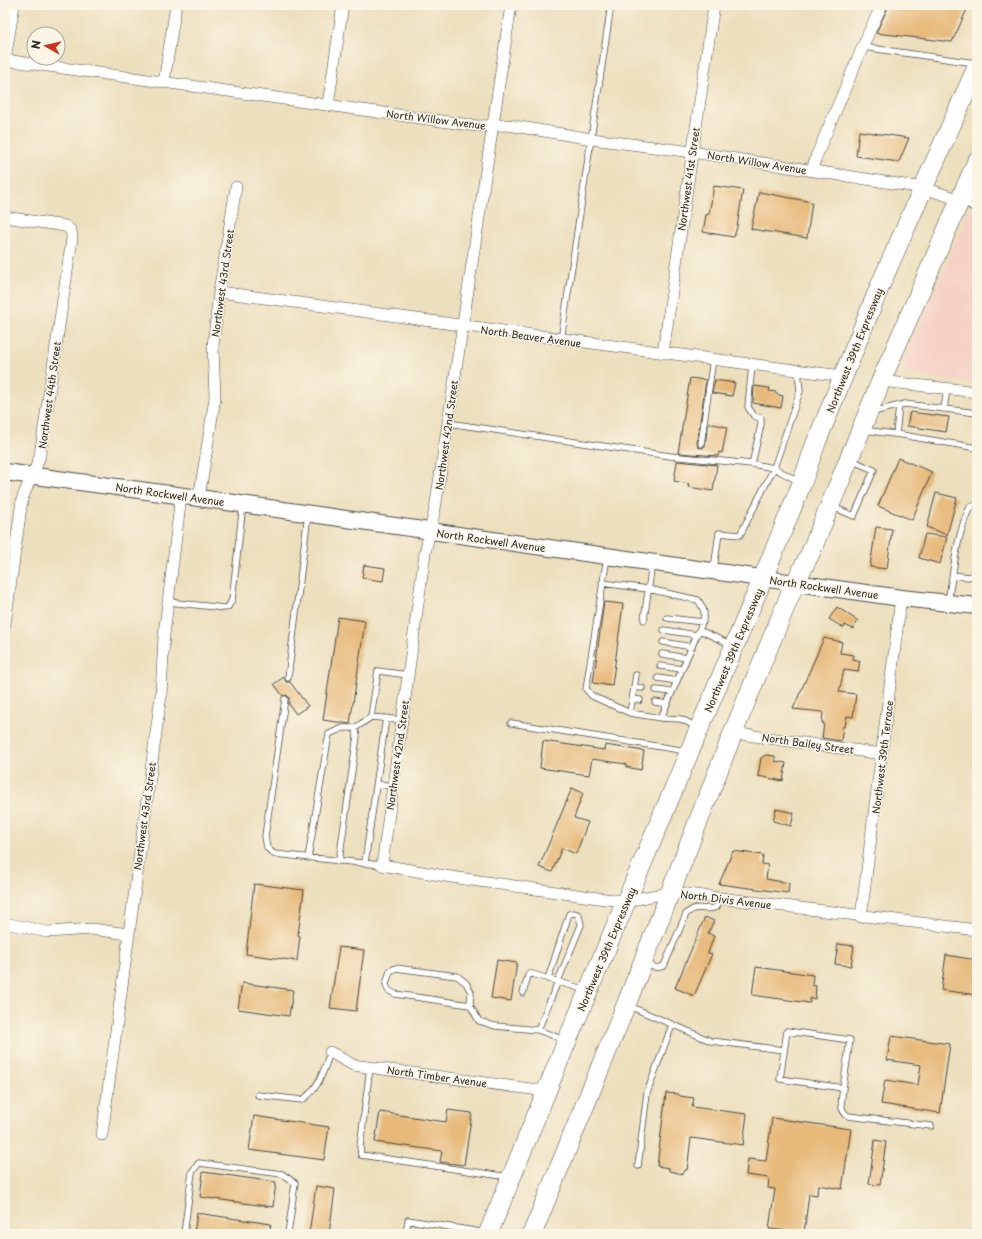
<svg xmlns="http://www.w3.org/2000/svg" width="982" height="1239" font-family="'Playpen Sans',sans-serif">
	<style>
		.built { fill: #f6d1c6 }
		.building { fill: #e7ba7c }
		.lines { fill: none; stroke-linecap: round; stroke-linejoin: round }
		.service-casing { stroke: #484641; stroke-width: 7 }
		.minor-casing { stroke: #484641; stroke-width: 12 }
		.secondary-casing { stroke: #484641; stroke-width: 18 }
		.trunk-casing { stroke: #484641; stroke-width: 20 }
		.service { stroke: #fff; stroke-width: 5.5 }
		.minor { stroke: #fff; stroke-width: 11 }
		.secondary { stroke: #fff; stroke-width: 16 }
		.trunk { stroke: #fff; stroke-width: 19 }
		.labels { text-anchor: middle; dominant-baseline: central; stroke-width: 3; stroke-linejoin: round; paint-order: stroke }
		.street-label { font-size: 10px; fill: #2b2b2b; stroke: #fcf5e5 }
	</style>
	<rect width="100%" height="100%" fill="#fcf5e5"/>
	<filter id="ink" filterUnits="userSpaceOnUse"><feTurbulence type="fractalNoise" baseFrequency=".025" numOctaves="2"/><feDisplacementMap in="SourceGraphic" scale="8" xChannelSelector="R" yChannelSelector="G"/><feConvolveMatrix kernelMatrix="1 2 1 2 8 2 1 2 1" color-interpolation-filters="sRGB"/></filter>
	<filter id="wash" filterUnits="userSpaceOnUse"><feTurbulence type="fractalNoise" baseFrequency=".012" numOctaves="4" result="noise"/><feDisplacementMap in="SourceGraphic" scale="16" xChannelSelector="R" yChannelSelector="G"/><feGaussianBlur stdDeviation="0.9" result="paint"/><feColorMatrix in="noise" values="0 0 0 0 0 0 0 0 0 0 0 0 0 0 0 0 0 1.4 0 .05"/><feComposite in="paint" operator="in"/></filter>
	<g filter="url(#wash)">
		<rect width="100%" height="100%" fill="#ecdfbd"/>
		<path class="built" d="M977 195V384L907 374 902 362Z"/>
		<g id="blocks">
			<path class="building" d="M889 5H969L952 42 876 33Z
				M859 131 909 138 899 162 856 156Z
				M714 186 743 190 737 227 734 237 703 232 706 215 709 214Z
				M759 192 812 202 807 238 751 229Z
				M690 378 706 380 697 443 698 447 702 448 705 446 708 423 727 427 722 453 719 452 718 456 678 453Z
				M715 380 735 383 732 396 712 393Z
				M754 386 770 388 769 391 776 392V394L783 396 781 408 753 403Z
				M910 412 949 417 946 432 907 426Z
				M898 458 932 472 912 520 878 506Z
				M677 461 717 465 713 491 688 487 689 484 674 481Z
				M936 493 957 498 947 535 927 527Z
				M876 527 892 529 887 569 870 567Z
				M925 534 947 537 940 564 919 558Z
				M364 565 385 568 383 581 362 578Z
				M604 602 623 604 612 686 593 683Z
				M837 607 858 621 853 629 845 625 844 628 829 619Z
				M338 617 365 621 350 724 323 720Z
				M824 638 842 642 840 653 854 655 853 659 860 661 858 672 844 670 839 692 856 694 853 717 847 716 845 726H843L841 741 822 738 824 723H822L823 712 793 709Z
				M284 677 286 682H290L308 706 296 714 289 704V697L286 695 283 696 274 684Z
				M543 741 604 750 605 745 644 751 641 770 626 767V764L592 759 589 775 540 768Z
				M766 755 775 756V761L786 763 783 781 758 776 761 758Z
				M572 788 583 793 574 818 588 822 576 854 562 848 552 872 539 867Z
				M776 809 794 813 791 826 773 821Z
				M733 851 763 855 762 864 768 865 766 879 789 883 788 893 719 884Z
				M254 884 304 890 298 935 300 936 297 961 246 954Z
				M705 917 714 921 708 933 714 936 708 953 712 954 694 996 675 988Z
				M838 944 854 946 851 966 835 964Z
				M339 947 364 950 356 1011 330 1008Z
				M946 955 977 960V995L941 990Z
				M497 960 517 963 511 1001 491 998Z
				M756 967 813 975 812 985 816 986 815 999 810 998V1003L752 995Z
				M242 983 293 990 289 1016 238 1009Z
				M891 1036 950 1044 940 1113 881 1104 885 1080 918 1085 921 1065 887 1060Z
				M666 1093 678 1094 680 1096 694 1098 692 1107 747 1114 743 1145 691 1138 687 1170H685L683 1174 669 1171V1168L657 1166Z
				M448 1110 472 1113 464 1165 440 1162 442 1151 375 1142 380 1112 446 1122Z
				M254 1116 329 1127 324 1160 249 1150Z
				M772 1118 851 1129 842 1189 818 1185 817 1195 809 1194 804 1233 769 1229 775 1189 768 1188 769 1178 746 1175 748 1159 766 1161Z
				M875 1140 886 1142 880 1185 869 1184Z
				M203 1172 276 1182 273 1207 200 1197Z
				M316 1186 335 1189 329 1234H309Z
				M197 1213 271 1224 269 1234H194Z"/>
		</g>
	</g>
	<g filter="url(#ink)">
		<use href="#blocks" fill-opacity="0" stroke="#484641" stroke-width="1"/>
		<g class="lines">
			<defs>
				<path id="service" d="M863 47 975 63
					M977 200H960L977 210
					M561 340 611 5
					M944 409 947 389
					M873 412 905 404 977 413
					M448 423 670 456 752 464 774 468 800 482
					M863 430 902 435 977 448
					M896 434 899 406
					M701 444 713 359
					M752 464 761 425V418L754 416 748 407 752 365
					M833 507 854 516 874 470 851 460
					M607 557 586 689 592 696 630 713 661 718 681 719 697 727
					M714 569 719 533 740 535 774 468 800 391 798 371
					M953 575 968 577 977 574
					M602 583 648 589 698 600C707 613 705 616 699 630
					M948 601C954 570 956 536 970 507L977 505
					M168 602 225 608 228 607 232 600 243 505
					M667 618 703 622
					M644 620 652 563
					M664 630 697 635
					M663 642 692 647
					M662 654 687 658
					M660 666 682 669
					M288 678 308 514
					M658 678 677 681
					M634 687 642 688
					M656 690 672 692
					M285 699 265 836 267 848 274 854 382 865
					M632 699 640 700
					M655 702 667 704
					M630 713 636 675
					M371 717 378 671 408 675
					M661 718 699 630 732 645
					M511 723 687 751
					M377 784 393 786
					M308 858 329 734 343 728H355L371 717 402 720
					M339 861 357 736 355 728
					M365 862 386 718
					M645 963C652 967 656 969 664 966L686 914C699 902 703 913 717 907L719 898
					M548 979 569 914 574 913 579 915 581 925 538 1030 565 1040
					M523 993 529 973 586 990
					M470 1005 471 992 466 983 457 976 396 968 390 971 386 984 388 990 395 994 470 1005 479 1021 495 1026 538 1030
					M629 1006 711 1041 784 1050
					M787 1031 850 1040 843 1088 780 1079Z
					M370 1067 360 1147 361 1155 509 1177
					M843 1088C842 1099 838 1109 848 1116L931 1126
					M258 1095 302 1100C319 1089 324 1070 330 1052
					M638 1166 647 1093 672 1025
					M184 1234 192 1172 199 1163 282 1174 295 1183 288 1234
					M406 1234 408 1220 486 1233"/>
				<path id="minor" d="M511 5 435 509 425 553 382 865 451 877 605 899 626 901 672 892 977 930
					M5 60 477 126 508 125 592 139 692 152 924 188 960 200
					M5 60 14 5
					M164 82 176 5
					M328 105 343 5
					M812 170 816 157 869 32 882 5
					M5 217 65 226C71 229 72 232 72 238L40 455C36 471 27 484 22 500L5 624
					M219 292C427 320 635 350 843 376
					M663 353 714 5
					M881 381 977 392
					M199 498 215 398 213 346 219 292 236 187
					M733 733 882 754
					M861 917 901 598
					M5 923 47 932 92 929 128 934
					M330 1052 353 1065 546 1091
					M102 1135 161 695 164 635 181 496"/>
				<path id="secondary" d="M5 472 199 498 901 598 977 606"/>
				<path id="trunk" d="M488 1234 567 1041 763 578 802 483 816 443 882 281 977 67
					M532 1234 626 1005 733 733 795 583 810 554 881 381 977 161"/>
			</defs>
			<use href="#service" class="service-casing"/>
			<use href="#minor" class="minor-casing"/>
			<use href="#secondary" class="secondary-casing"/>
			<use href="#trunk" class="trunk-casing"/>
			<use href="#service" class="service"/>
			<use href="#minor" class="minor"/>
			<use href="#secondary" class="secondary"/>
			<use href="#trunk" class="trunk"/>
		</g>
	</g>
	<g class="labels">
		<g class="street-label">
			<text transform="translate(436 119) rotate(7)">North Willow Avenue</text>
			<text transform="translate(757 162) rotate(9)">North Willow Avenue</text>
			<text transform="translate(688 179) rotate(-82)">Northwest 41st Street</text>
			<text transform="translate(222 283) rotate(-82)">Northwest 43rd Street</text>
			<text transform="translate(531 336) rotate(8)">North Beaver Avenue</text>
			<text transform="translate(854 350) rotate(-68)">Northwest 39th Expressway</text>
			<text transform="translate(49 395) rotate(-82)">Northwest 44th Street</text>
			<text transform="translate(446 435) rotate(-82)">Northwest 42nd Street</text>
			<text transform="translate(170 494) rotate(8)">North Rockwell Avenue</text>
			<text transform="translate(491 540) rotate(8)">North Rockwell Avenue</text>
			<text transform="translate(824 587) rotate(8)">North Rockwell Avenue</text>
			<text transform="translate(733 650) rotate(-67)">Northwest 39th Expressway</text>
			<text transform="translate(808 743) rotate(8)">North Bailey Street</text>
			<text transform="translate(397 755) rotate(-82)">Northwest 42nd Street</text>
			<text transform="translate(882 757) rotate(-83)">Northwest 39th Terrace</text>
			<text transform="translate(144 816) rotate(-82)">Northwest 43rd Street</text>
			<text transform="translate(726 899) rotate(7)">North Divis Avenue</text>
			<text transform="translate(606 949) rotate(-67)">Northwest 39th Expressway</text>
			<text transform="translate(437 1076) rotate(8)">North Timber Avenue</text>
		</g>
	</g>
	<rect width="982" height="1239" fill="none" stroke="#fcf5e5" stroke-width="20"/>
	<g transform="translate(46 46) rotate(278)"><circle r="19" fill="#fcf5e5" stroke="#a8a49b"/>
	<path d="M0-3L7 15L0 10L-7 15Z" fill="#c8321e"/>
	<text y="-6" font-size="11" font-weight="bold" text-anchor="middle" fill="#2b2b2b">N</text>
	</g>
</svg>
